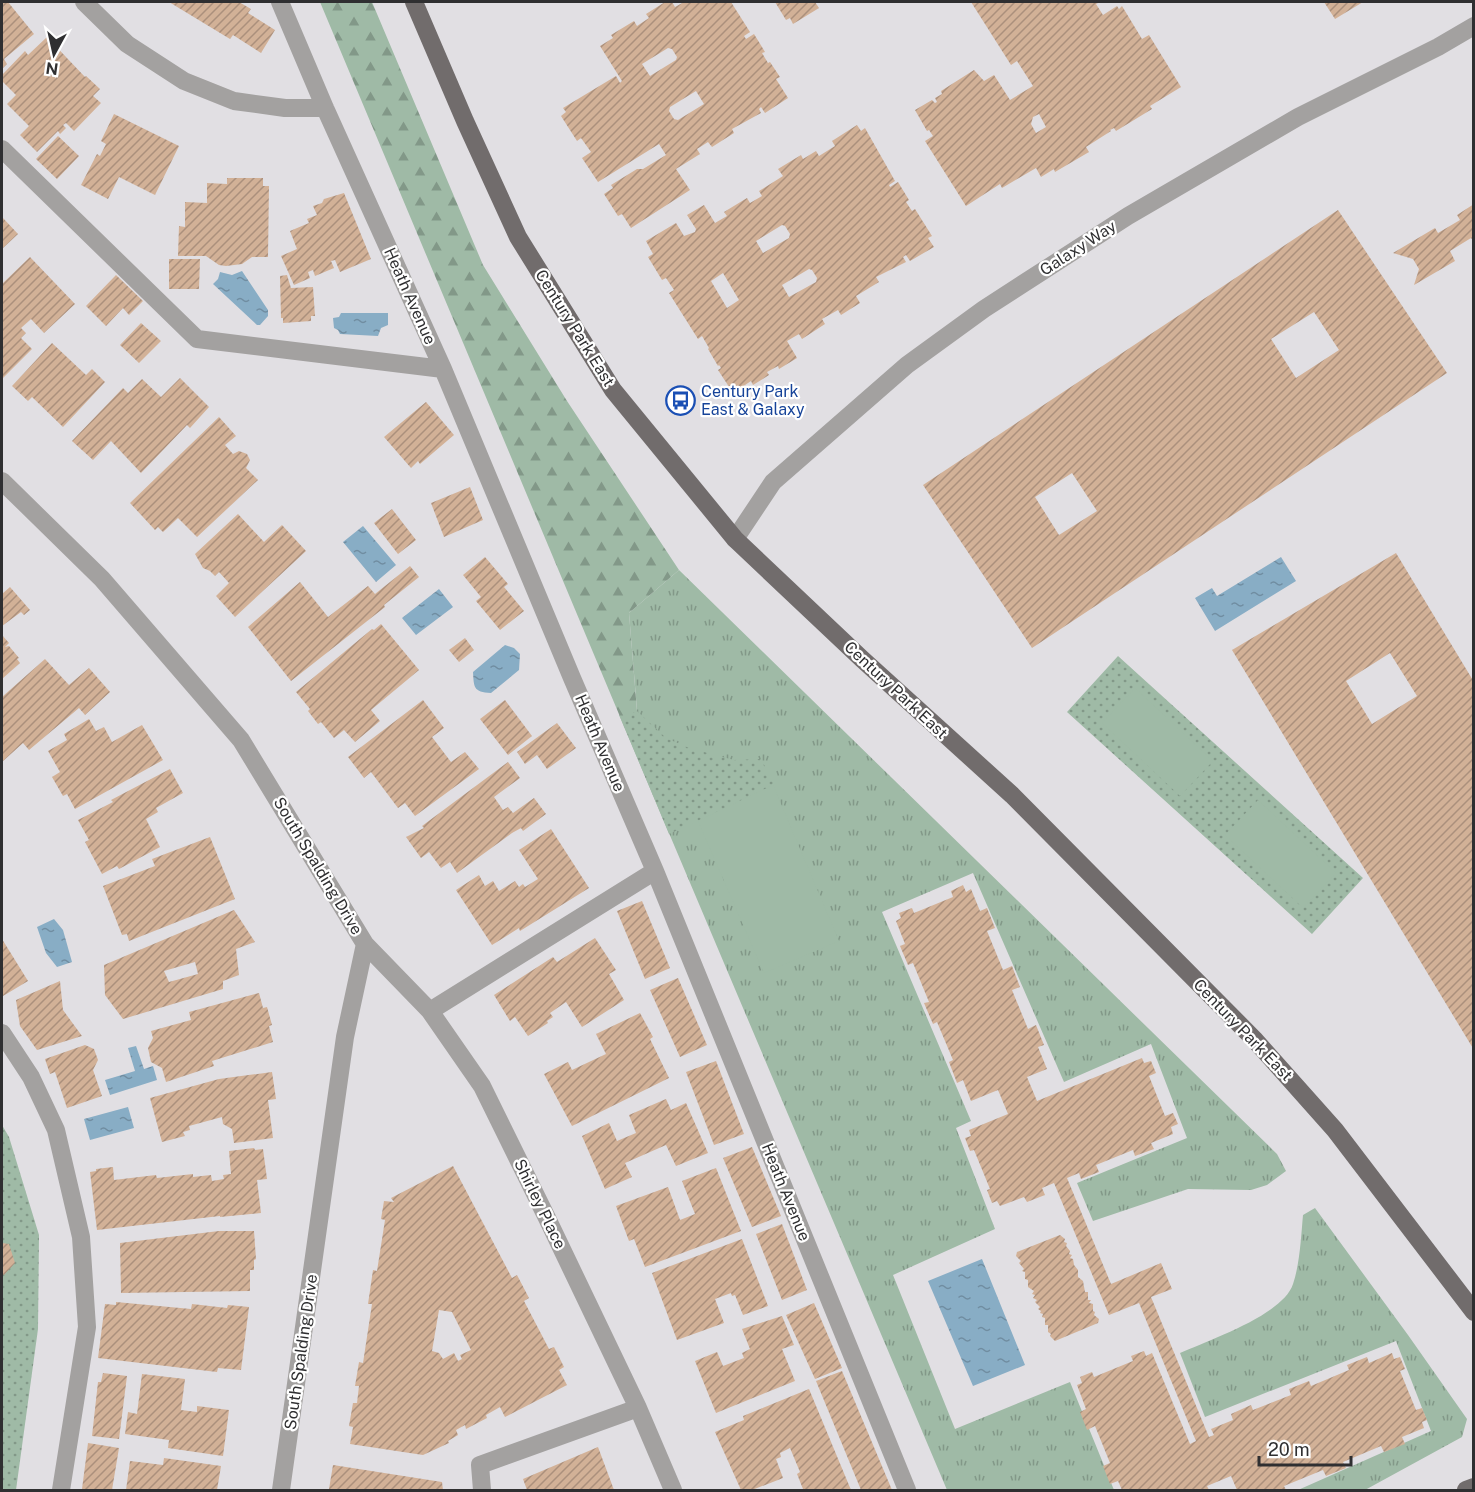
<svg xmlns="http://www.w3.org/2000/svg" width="1475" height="1492" font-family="'Public Sans',sans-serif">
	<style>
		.grass { fill: url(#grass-tufts) }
		.forest { fill: url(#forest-firs) }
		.park { fill: url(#park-dots) }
		.garden { fill: #9fbaa6 }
		.water { fill: url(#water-ripples) }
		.building { fill: url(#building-hatch); fill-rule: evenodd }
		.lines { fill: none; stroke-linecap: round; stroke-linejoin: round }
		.minor { stroke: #a3a1a0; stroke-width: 18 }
		.major { stroke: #716c6c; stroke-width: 18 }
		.labels { text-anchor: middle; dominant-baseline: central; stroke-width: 4.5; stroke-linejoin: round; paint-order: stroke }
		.street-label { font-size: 16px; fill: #2f2f31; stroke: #fff }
		.transit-label { font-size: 16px; fill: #164399; stroke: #fff; text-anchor: start }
	</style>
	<defs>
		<pattern id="grass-tufts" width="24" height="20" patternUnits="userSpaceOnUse" patternTransform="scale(1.5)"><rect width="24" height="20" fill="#9fbaa6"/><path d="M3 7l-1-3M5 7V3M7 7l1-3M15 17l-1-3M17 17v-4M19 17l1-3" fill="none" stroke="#829888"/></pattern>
		<pattern id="forest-firs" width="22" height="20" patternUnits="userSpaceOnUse" patternTransform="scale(1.5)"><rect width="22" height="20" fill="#9fbaa6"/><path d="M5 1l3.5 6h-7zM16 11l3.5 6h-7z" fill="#829888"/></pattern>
		<pattern id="park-dots" width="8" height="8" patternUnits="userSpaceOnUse" patternTransform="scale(1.5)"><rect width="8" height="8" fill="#9fbaa6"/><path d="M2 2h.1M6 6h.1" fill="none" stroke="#829888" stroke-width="1.8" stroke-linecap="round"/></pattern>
		<pattern id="water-ripples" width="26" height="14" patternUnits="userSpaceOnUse" patternTransform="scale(1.5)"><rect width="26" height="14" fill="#88adc5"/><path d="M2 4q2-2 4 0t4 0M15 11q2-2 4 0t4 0" fill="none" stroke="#708da1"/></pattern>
		<pattern id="building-hatch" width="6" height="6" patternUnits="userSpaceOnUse" patternTransform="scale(1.5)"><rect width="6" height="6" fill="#d2b197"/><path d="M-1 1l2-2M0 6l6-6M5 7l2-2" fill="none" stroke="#ab907c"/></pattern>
	</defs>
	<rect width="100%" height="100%" fill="#e1dfe3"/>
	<path class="grass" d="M679 570 1277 1154 1286 1171 1267 1185 1251 1190 1188 1189 1093 1221 1077 1183 1187 1138 1151 1044 1064 1082 973 873 882 912 971 1121 956 1128 995 1229 893 1275 955 1429 1070 1382 1114 1490H947L619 715 637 710 629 613Z
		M1315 1208 1408 1335 1467 1419 1462 1437 1365 1490H1298L1431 1431 1396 1341 1205 1417 1180 1353C1209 1340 1283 1315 1293 1284 1300 1263 1301 1237 1303 1215Z"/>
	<path class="forest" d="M320 2H372L483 265 567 401 679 570 629 613 637 711 621 719Z"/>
	<path class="park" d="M1118 656 1363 878 1312 934 1067 712Z
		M637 711 666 738 689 748 734 760 761 759 775 785 669 834 621 719Z
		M2 1125 9 1137 39 1235 38 1329 16 1490H2Z"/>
	<path class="garden" d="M1135 688 1213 761 1180 796 1102 723Z
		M773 785 839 941 764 973 698 821Z
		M1258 800 1336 873 1303 908 1225 835Z"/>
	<path class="water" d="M242 271 268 310V316L260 325H257L213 284 218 279 220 272 232 275Z
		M341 313H388V325L381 328 378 336 340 334 338 330 334 328 333 318 339 317Z
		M363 526 396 565 376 582 343 542Z
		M1281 557 1296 581 1215 631 1195 598 1212 588 1217 596Z
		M439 589 453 607 416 635 402 618Z
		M505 645 514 648 520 654 519 670 491 693C473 692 474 687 473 672Z
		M54 919 63 930 72 962 57 967 46 953 37 927Z
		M136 1046 144 1069 153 1066 157 1080 110 1095 105 1080 135 1071 128 1048Z
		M128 1107 134 1128 90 1140 84 1119Z
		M982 1259 1025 1365 973 1386 928 1281Z"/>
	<path class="building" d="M2 2H8L34 34 4 59 7 64 2 69Z
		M169 2H239L251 9 248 13 275 30 261 53 233 35 230 39Z
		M665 2H672L675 7 684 2H731L750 32 744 36 746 39 754 34 765 52 762 53 768 63 770 62 780 77 776 79 788 98 765 113 761 107 759 109 761 113 732 129 734 133 712 147 708 142 697 149 700 154 676 169 690 190 631 228 622 214 618 216 604 194 613 188 611 185 637 169H643L666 155 659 144 598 182 582 158 591 152 581 138 577 141 561 116 566 112 563 108 616 76 620 83 622 81 600 46 613 38 611 35 634 21 637 26 649 18 646 14ZM668 48 672 49 677 57 676 60 650 76 642 64ZM696 91 704 104 678 120 674 119 669 111 670 107Z
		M775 2H815L819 8 793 24 790 18 786 20Z
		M971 2H1100L1096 4 1103 15 1117 6 1119 9 1122 6 1142 39 1149 35 1181 87 1150 106 1152 109 1116 131 1114 128 1110 130 1111 131 1086 147 1089 152 1055 172 1054 169 1041 177 1036 168 1002 188 1000 184 966 206 925 141 933 136 929 130 927 131 915 110 932 100 935 103 937 102 935 98 942 94 941 91 974 70 984 81 994 75 1010 100 1033 86 1017 61 1011 65ZM1039 114 1046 127 1036 133 1031 124 1033 117Z
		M1324 2H1363L1335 19Z
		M47 37 85 77 86 76 100 89 93 96 101 103 74 131 66 123 63 125 66 128 60 134 58 131 37 152 20 135 29 126 7 104 16 95 2 81V75L25 51 28 55Z
		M114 114 179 146 155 195 119 177 108 199 81 185 97 154 100 156 106 144 101 141Z
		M857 125 861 131 865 128 895 181 889 185 890 187 898 182 909 200 906 202 912 211 915 209 932 236 928 238 934 247 910 261 906 255 903 257 906 262 876 277 879 282 856 296 860 303 841 315 838 310 822 319 825 324 802 339 799 334 787 341 797 358 779 369 778 366 767 372 769 375 753 385 751 381 733 393 718 370 721 368 719 365 718 366 708 349 709 348 702 336 698 339 669 293 674 290 666 278 662 280 648 257 653 254 646 241 676 223 684 236 695 232 696 229 687 215 704 205 715 223 727 216 724 212 747 198 750 203 762 196 759 191 783 176 778 169 801 155 803 159 816 151 819 156 835 146 832 141ZM782 225 785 226 790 234 789 238 763 253 756 241ZM809 269 812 270 817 278 816 282 789 297 782 285ZM723 273 739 300 727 308 711 281Z
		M58 136 79 156 57 179 36 159Z
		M227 178H263V186H269L268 257H252L242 264 226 266 219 265 206 256H178L179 226 185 227V202L207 203V183L227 184Z
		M344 193 371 259 340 272 335 260 331 261 334 268 315 276 313 270 308 272 310 278 294 285 281 256 297 249 290 231 309 223 307 219 317 215 313 206 322 203 324 199Z
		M1474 204V242L1471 238 1450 251 1455 261 1414 285 1419 269 1413 259 1393 253 1435 228 1438 233 1460 220 1457 215Z
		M1338 210 1447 373 1032 648 923 485ZM1314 312 1339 350 1296 378 1271 339ZM1072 473 1097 511 1059 535 1035 497Z
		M2 217 18 234 2 249Z
		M30 257 75 304 44 333 31 319 21 328 26 333 21 338 32 349 2 379V284Z
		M169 259H200L199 289H169Z
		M116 275 143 301 129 315 123 308 106 326 86 306Z
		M287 275 291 288 313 287 315 316H311V321L283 323V318H281L280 276Z
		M141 323 161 341 139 363 120 345Z
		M52 343 86 375 92 369 105 382 63 427 32 397 28 401 12 386Z
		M180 378 209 407 190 428 187 425 141 473 111 441 93 460 72 441 123 388 128 393 142 379 161 397Z
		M426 402 454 435 420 464 418 461 411 468 384 437Z
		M219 417 236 436 225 445 233 454 239 451 247 454 250 460 246 468 258 480 197 537 178 518 163 532 158 527 155 530 130 503Z
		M470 487 483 520 444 537 431 503Z
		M392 509 416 540 398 554 374 523Z
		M238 514 264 542 282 525 306 551 235 617 216 596 229 583 219 572 215 576 210 571 203 568 195 554Z
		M1396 553 1474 682V1050L1232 650ZM1390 653 1417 696 1372 724 1346 681Z
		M485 557 508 584 504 587 524 611 500 630 476 601 481 597 463 575Z
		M410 566 419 577 384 605 385 607 291 681 248 627 300 582 328 617 368 586 375 594Z
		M10 587 30 610 24 615 21 612 2 626V594Z
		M381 624 419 670 371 710 380 721 355 742 344 730 334 738 321 722 318 724 308 711 310 709 296 692 372 629 374 630Z
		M2 635 9 643 5 647 9 646 19 658 17 659 20 663 2 679Z
		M465 638 474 650 459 662 449 650Z
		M45 659 69 685 89 668 110 692 85 715 79 708 29 750 23 743 2 762V697Z
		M423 700 444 728 432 737 451 762 465 752 479 769 415 816 405 803 398 808 371 772 364 778 348 757Z
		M505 700 532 736 508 755 480 719Z
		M89 719 96 731 104 727 112 742 142 725 163 760 75 809 67 794 63 796 52 777 60 772 48 751 67 740 64 734Z
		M557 723 576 748 547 769 537 755 525 764 517 752Z
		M508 762 520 778 494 797 503 810 508 807 513 813 534 798 546 814 523 831 521 828 512 833 457 873 450 862 441 868 429 852 421 858 406 837 424 828 422 826Z
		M170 769 183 793 156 808 158 812 146 819 160 847 119 869 117 866 102 874 85 842 89 840 78 820 113 802 111 800Z
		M551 829 589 888 520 931 519 928 492 945 456 890 479 875 485 886 493 881 499 891 515 881 519 887 523 884 525 887 538 879 519 850Z
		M210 837 235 899 129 941 127 934 122 935 103 886 155 866 152 859Z
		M963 885 966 892 971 889 980 911 987 908 995 928 987 931 1003 970 1012 966 1020 987 1012 990 1028 1029 1036 1025 1044 1045 1038 1047 1047 1069 1027 1077 1037 1101 1142 1058 1144 1063 1151 1061 1156 1073 1149 1076 1165 1116 1173 1113 1178 1124 1171 1127 1173 1134 1151 1143 1154 1149 1135 1156 1133 1150 1096 1165 1099 1172 1081 1179 1079 1173 1067 1178 1111 1284 1161 1263 1172 1289 1151 1297 1209 1437 1214 1435 1211 1429 1233 1420 1231 1414 1251 1405 1253 1410 1291 1395 1289 1389 1309 1381 1311 1386 1349 1370 1347 1365 1367 1357 1369 1363 1392 1353 1394 1359 1400 1357 1405 1369 1400 1371 1416 1410 1422 1408 1427 1420 1422 1422 1424 1428 1402 1437 1405 1444 1384 1452 1381 1446 1343 1462 1346 1468 1326 1476 1323 1470 1284 1486 1286 1490H1237L1231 1476 1207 1486 1209 1490H1122L1118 1481 1110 1484 1103 1466 1110 1463 1095 1426 1087 1430 1080 1412 1086 1409 1077 1385 1082 1383 1080 1377 1092 1372 1094 1377 1133 1361 1131 1356 1144 1351 1146 1356 1152 1353 1190 1444 1196 1441 1139 1303 1109 1315 1054 1183 1042 1188 1045 1195 1027 1202 1024 1197 1000 1206 997 1201 992 1203 987 1190 990 1189 974 1150 970 1151 965 1138 971 1136 969 1130 1008 1114 998 1090 971 1101 963 1080 957 1083 949 1062 953 1060 937 1022 933 1024 924 1003 929 1002 913 963 908 965 900 946 905 944 896 921 901 918 899 913 912 908 914 913 953 897 951 891Z
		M642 901 670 968 645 979 617 911Z
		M234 910 255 942 236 949 239 975 223 981V989L123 1019 105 995 104 965ZM195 962 198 974 169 982 164 971Z
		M595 938 616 970 609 974 624 1000 582 1027 566 1002 550 1013 553 1017 547 1021 548 1023 528 1036 515 1017 510 1021 494 995 553 957 557 962Z
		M2 939 28 981 3 996 2 995Z
		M678 978 707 1045 680 1057 650 990Z
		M60 981 63 1010 82 1036 37 1050 20 1026 16 1000Z
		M259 993 263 1008 267 1007 272 1025 269 1026 273 1042 212 1061 214 1066 166 1082 162 1068 151 1062 148 1048 153 1038 151 1031 191 1020 189 1012Z
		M640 1013 653 1037 650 1039 669 1078 572 1126 544 1074 568 1062 572 1070 606 1054 596 1034Z
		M85 1045 94 1049 98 1060 93 1070 102 1096 67 1108 55 1072 50 1074 45 1059Z
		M716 1061 744 1134 714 1145 686 1072Z
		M272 1072 276 1099 268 1100 273 1138 234 1143 232 1129 223 1124 222 1117 189 1126 190 1130 183 1132 185 1136 162 1142 150 1098 219 1079Z
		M666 1099 671 1110 686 1103 708 1153 676 1166 666 1145 625 1163 632 1177 605 1189 582 1136 609 1123 617 1141 636 1133 629 1115Z
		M752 1147 781 1216 752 1227 723 1158Z
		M254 1148 255 1150 263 1149 267 1179 257 1180 261 1213 220 1217V1216L97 1230 90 1172 96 1171V1169L113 1167 114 1180 156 1175 157 1178 193 1174V1177L211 1175 212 1181 224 1179 223 1175 231 1174 229 1151Z
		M453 1166 512 1278 517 1275 529 1298 524 1301 549 1349 554 1347 564 1367 559 1370 567 1385 505 1417 500 1407 486 1415 487 1418 466 1429 465 1425 456 1430 458 1435 448 1441 449 1443 423 1455 350 1444 353 1427 349 1426 353 1403H357L359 1386H355L359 1362 363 1363 372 1304H368L373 1270 377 1271 385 1220 381 1219 384 1201 394 1202 391 1198ZM439 1310 452 1312 471 1350 460 1355 462 1359 458 1361 454 1353 443 1359 439 1353 432 1351Z
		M716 1168 741 1231 645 1267 634 1239 629 1241 616 1206 668 1187 680 1220 695 1214 682 1181Z
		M782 1224 807 1290 782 1300 756 1234Z
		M219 1231H254L256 1259 254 1260V1270H250V1291L121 1293 120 1243Z
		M1060 1235 1065 1239 1064 1242 1067 1243 1066 1246 1070 1251 1069 1254 1072 1255 1070 1258 1073 1259 1074 1265 1078 1270V1277L1083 1281 1085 1292H1088V1300H1091L1089 1303 1093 1304V1311L1095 1312 1094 1315 1099 1319 1098 1323 1055 1341 1050 1336 1051 1334 1048 1332V1325H1045V1318L1042 1317 1043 1314 1040 1313 1041 1311 1038 1309 1040 1307 1035 1302 1037 1300 1033 1298 1035 1295 1032 1294 1034 1291 1028 1287V1280L1025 1279V1272L1022 1271 1024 1269 1019 1263 1021 1261 1016 1256 1017 1252Z
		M742 1239 768 1306 743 1315 735 1295 732 1296 731 1293 715 1299 724 1323 677 1340 652 1273Z
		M2 1243 9 1244 15 1263 4 1275 2 1274Z
		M116 1302 191 1309 192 1304 227 1308 228 1305 249 1307 241 1370 218 1368 217 1372 98 1358 105 1304 116 1305Z
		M814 1303 842 1368 815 1379 786 1315Z
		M782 1316 794 1345 782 1349 795 1381 716 1413 695 1361 717 1352 723 1366 744 1358 742 1353 750 1349 742 1329Z
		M842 1371 892 1490H861L816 1381Z
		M103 1373 127 1376 119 1439 92 1436 98 1382H101Z
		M142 1374 185 1379 181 1410 197 1412V1406L229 1410 223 1456 168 1448 169 1440 125 1434 128 1412 137 1414Z
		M809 1389 851 1490 803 1489 797 1474 800 1472 790 1448 780 1453 781 1457 776 1459 783 1478 752 1490H741L715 1432 744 1420 743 1416Z
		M88 1443 119 1448 112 1490 82 1489Z
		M598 1447 614 1490H527L523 1479Z
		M164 1458 221 1466 217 1490H126L130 1461 163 1465Z
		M333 1465 442 1482 443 1490H333L329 1489Z"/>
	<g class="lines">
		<path class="minor" d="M84 2 127 44 184 81 234 101 285 108H325
			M280 2 325 108 443 369 572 678 655 871 907 1490
			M2 149 197 339 443 369
			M2 481 102 579 241 740 365 944 345 1037 281 1490
			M735 539 773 482 907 365 984 309 1128 216 1298 117 1438 47 1474 26
			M365 944 430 1011 482 1086 547 1218 638 1408 673 1490
			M430 1011 655 871
			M2 1033 31 1077 56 1130 81 1237 87 1327 61 1490
			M482 1490 480 1465 638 1408"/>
		<path class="major" d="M414 2 465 121 518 237 613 390 735 539 862 659 1012 795 1254 1039 1335 1130 1474 1312
			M1466 1490 1474 1487"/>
	</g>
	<defs>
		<symbol id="bus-ring" viewBox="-11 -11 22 22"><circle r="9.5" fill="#fff" stroke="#1a4fb4" stroke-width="1.5"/><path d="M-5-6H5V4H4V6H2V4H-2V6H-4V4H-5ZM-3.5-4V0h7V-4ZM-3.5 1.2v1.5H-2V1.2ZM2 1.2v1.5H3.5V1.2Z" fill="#1a4fb4"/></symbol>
	</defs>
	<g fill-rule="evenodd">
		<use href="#bus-ring" x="664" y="384" width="33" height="33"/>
	</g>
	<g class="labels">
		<g class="street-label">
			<text transform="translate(1078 248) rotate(-33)">Galaxy Way</text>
			<text transform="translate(410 296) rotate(66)">Heath Avenue</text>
			<text transform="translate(575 328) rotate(58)">Century Park East</text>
			<text transform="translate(896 690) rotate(43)">Century Park East</text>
			<text transform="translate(600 743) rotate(67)">Heath Avenue</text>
			<text transform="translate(318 866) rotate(59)">South Spalding Drive</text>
			<text transform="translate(1243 1030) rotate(46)">Century Park East</text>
			<text transform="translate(786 1192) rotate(68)">Heath Avenue</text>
			<text transform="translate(540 1204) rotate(64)">Shirley Place</text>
			<text transform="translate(301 1352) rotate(-82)">South Spalding Drive</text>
		</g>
		<g class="transit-label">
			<text x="701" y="391">Century Park<tspan x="701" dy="18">East &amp; Galaxy</tspan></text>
		</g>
	</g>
	<rect width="1475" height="1492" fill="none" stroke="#2f2f31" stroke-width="6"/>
	<g transform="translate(54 54) rotate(188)" stroke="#ffffff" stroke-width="4.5" paint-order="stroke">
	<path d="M0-4.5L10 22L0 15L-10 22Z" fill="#2f2f31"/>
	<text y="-9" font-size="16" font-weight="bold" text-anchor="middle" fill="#2f2f31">N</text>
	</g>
	<path d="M1259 1456v9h92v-9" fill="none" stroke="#2f2f31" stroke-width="3"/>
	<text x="1268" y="1456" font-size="18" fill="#2f2f31" stroke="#ffffff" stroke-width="4.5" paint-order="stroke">20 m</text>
</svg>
